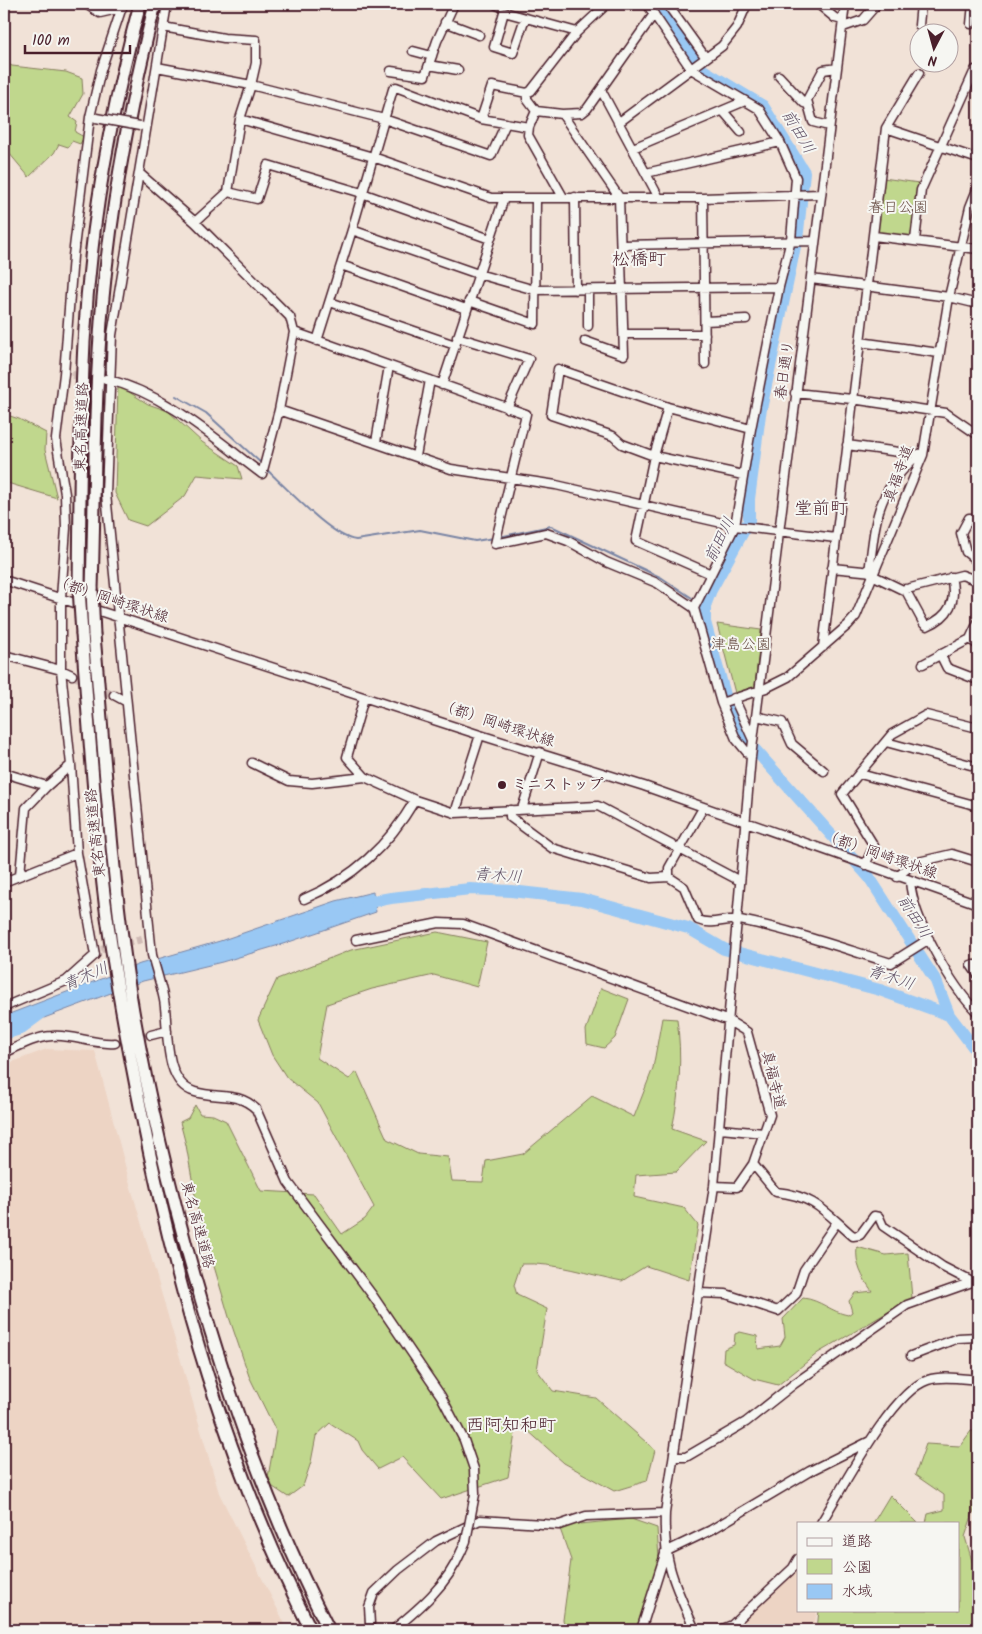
<svg xmlns="http://www.w3.org/2000/svg" width="982" height="1634" font-family="Kalam,'Klee One',sans-serif">
	<style>
		.built { fill: #edd4c4 }
		.green { fill: #c0d78d; stroke: #857b5c }
		.water { fill: #99c8f4; stroke: #7984a4 }
		.lines { fill: none; stroke-linecap: round; stroke-linejoin: round }
		.stream { stroke: #7984a4; stroke-width: 2 }
		.river { stroke: #99c8f4; stroke-width: 12 }
		.minor-tunnel { stroke: #d0bbb5; stroke-width: 8; stroke-dasharray: 8 4; stroke-linecap: butt }
		.minor-casing { stroke: #4a1f2b; stroke-width: 11 }
		.highway-casing { stroke: #4a1f2b; stroke-width: 15 }
		.minor { stroke: #f6f6f2; stroke-width: 8 }
		.highway { stroke: #f6f6f2; stroke-width: 11 }
		.minor-bridge-casing { stroke: #4a1f2b; stroke-width: 11; stroke-linecap: butt }
		.highway-bridge-casing { stroke: #4a1f2b; stroke-width: 15; stroke-linecap: butt }
		.minor-bridge { stroke: #f6f6f2; stroke-width: 8 }
		.highway-bridge { stroke: #f6f6f2; stroke-width: 11 }
		.poi-dot { fill: #4a1f2b; stroke: #f6f6f2; stroke-width: 2 }
		.labels { text-anchor: middle; dominant-baseline: central; stroke-width: 4; stroke-linejoin: round; paint-order: stroke }
		.park-label { font-size: 15px; fill: #684d44; stroke: #f6f6f2 }
		.street-label { font-size: 15px; fill: #4a1f2b; stroke: #f6f6f2 }
		.poi-label { font-size: 15px; font-weight: bold; fill: #4a1f2b; stroke: #f6f6f2; text-anchor: start }
		.water-label { font-size: 16px; font-style: italic; fill: #625267; stroke: #f6f6f2 }
		.quarter-label { font-size: 18px; fill: #4a1f2b; stroke: #f6f6f2 }
	</style>
	<rect width="100%" height="100%" fill="#f1e2d7"/>
	<filter id="ink" filterUnits="userSpaceOnUse"><feTurbulence type="fractalNoise" baseFrequency=".02" numOctaves="2"/><feDisplacementMap in="SourceGraphic" scale="10" xChannelSelector="R" yChannelSelector="G"/><feConvolveMatrix kernelMatrix="1 2 1 2 8 2 1 2 1" color-interpolation-filters="sRGB"/></filter>
	<g filter="url(#ink)">
		<path class="built" d="M47 1049 95 1051 130 1184 219 1493 288 1630H4V1065Z
			M798 1566V1610H817L814 1630H729L734 1628Z"/>
		<path class="green" d="M4 62 12 66 66 72 82 78 83 94 70 117 77 122 75 132 84 137 80 144 72 141 68 147 59 144 54 153 29 177 4 147Z
			M883 178 919 183 913 237 876 233Z
			M118 385 148 404 168 411 202 442 238 466 242 479 197 475 185 496 146 526 128 520 115 493Z
			M4 414 19 419 46 433 45 450 57 498 4 482Z
			M717 624 761 630 755 686 735 693Z
			M437 932 487 942 477 987 434 975 372 989 327 1004 317 1058 349 1079 357 1072 387 1139 418 1154 448 1157 452 1181 483 1182 486 1161 523 1154 592 1096 634 1117 653 1068 662 1018 677 1019C682 1056 680 1092 672 1129L706 1141 676 1172 636 1175 634 1197 684 1208 698 1225 689 1280 646 1266 622 1281C589 1275 555 1262 521 1264L514 1285 517 1295 547 1309 537 1370 553 1391 596 1398 655 1450 647 1481 614 1491 564 1463 517 1421 508 1477 441 1499 402 1457 378 1469 362 1450 358 1441 330 1423 316 1436 311 1462 303 1486 288 1497 267 1483 276 1431 249 1376 229 1317 198 1212 186 1145 180 1122 188 1118 195 1105 200 1114 213 1115 226 1121 261 1191 314 1194 342 1234 365 1219 374 1207 318 1103 287 1078 272 1055 258 1020 277 979 351 950Z
			M601 988 629 999 615 1038 604 1048 587 1044 586 1030Z
			M857 1247 886 1255 908 1253 912 1298 818 1353 778 1385 754 1379 723 1361 724 1349 734 1345 735 1334 740 1332 757 1336 758 1349 780 1346 785 1337 783 1319 803 1298C821 1300 831 1312 848 1315L852 1312 849 1301 855 1293 872 1291C862 1277 855 1264 857 1247Z
			M971 1431H978V1498L965 1537 978 1581V1630H817L819 1610H958V1523H926L928 1514 944 1510V1495L915 1475 926 1444 960 1446Z
			M890 1495 918 1523H873Z
			M631 1519 657 1528 659 1559 636 1630H567L563 1620 571 1560 559 1526Z"/>
		<path class="water" d="M373 892 376 912 286 943 222 962 143 981 4 1033V1016L140 964 220 941 336 901Z"/>
		<g class="lines">
			<path class="stream" d="M176 396 206 413 262 464
				M265 468C285 486 331 537 356 540L420 530 475 541 494 538
				M499 537 551 526 662 578 695 600
				M699 602 705 606"/>
			<path class="river" d="M655 4 693 59 703 70 763 106 804 172 798 232 760 414 749 499V521L711 590 705 606V622L725 695 741 734 869 877 936 981 949 1015
				M358 904 391 898 470 889 511 891 582 899 688 928 724 949 880 990 949 1015 978 1053
				M4 1034 20 1029 39 1015"/>
			<path class="minor-tunnel" d="M72 375 101 378
				M72 675 114 695
				M101 949 142 939
				M115 1043 151 1035"/>
			<defs>
				<path id="minor" d="M86 4 100 13 122 8
					M167 4 112 335 106 494 152 955C156 970 161 985 164 1000 169 1026 162 1083 195 1092 217 1099 238 1091 256 1109L288 1182 373 1296 441 1396 464 1440 474 1469 475 1494
					M495 4 499 6 501 4
					M647 4 691 69 759 109 780 142 796 178 791 240 779 287 751 429 735 526 694 608
					M667 4 706 58
					M818 4 835 18 843 20
					M525 18 513 53 494 47 504 12 577 32
					M445 22 479 35
					M971 24 973 4
					M919 25 921 4
					M843 27 863 20 877 4
					M413 51 432 56
					M429 65 458 70
					M157 67 251 85 256 63V40L224 38 163 27
					M391 71 425 76 437 41 454 4
					M779 76 804 103 808 104
					M601 90 658 196
					M527 93V99L536 111 529 127 528 135 563 197
					M536 111 562 114
					M723 111 741 132
					M240 119 373 157 491 198H703L820 194
					M481 119 492 86 527 93 531 91 577 32 607 4
					M618 123 722 46 737 27 747 4
					M829 126 813 122 807 100 823 70 837 68
					M886 128 978 159
					M633 148 745 101
					M646 173 780 142
					M228 192 257 199 268 165 362 193 490 239
					M575 197 576 290
					M703 198 705 364
					M195 222 228 192 240 119 251 85 384 119 491 156 506 123
					M352 230 478 274 535 290 779 287
					M874 236 978 249
					M915 240 921 190 975 70 978 69
					M622 245 815 241
					M341 265 466 309
					M811 279 949 297 978 304
					M469 301 535 324 536 198
					M330 302 455 345
					M705 321 746 319
					M588 326V290
					M294 332 526 414 495 544 546 533 568 541 606 562 657 583 694 608 721 703 736 739 751 757
					M624 334H705
					M457 337 529 359 507 408
					M317 341 352 230 393 89 396 87 481 119 529 127
					M585 341 624 355 619 197 562 114 582 113 587 109 654 14
					M860 342 939 353
					M106 379C166 394 213 437 262 474L279 410 294 332 290 317 195 222 139 173
					M442 385 504 198
					M795 393 852 399 946 413 978 435
					M668 407 654 456 636 541 711 574
					M279 410 451 469 556 485 735 526 836 538
					M376 442 389 366
					M847 445 921 455
					M416 456 430 380
					M743 475 654 456 622 444 613 436 551 415 558 369 668 407 751 429
					M978 518H969L961 533 966 552 978 562
					M832 568 873 572
					M869 572C876 518 875 493 919 454
					M874 576 903 590 962 575 978 581
					M4 580 480 735 644 786 978 904
					M905 589 924 624 927 626C950 616 957 601 951 577
					M970 639 978 645
					M823 647 886 128 919 73
					M940 654 947 668 978 680
					M4 655 61 670 72 675
					M923 664 970 639 978 622
					M114 695 125 701
					M364 698 347 757 365 777
					M734 698 753 740
					M721 703 766 688 788 677 848 625 856 616 923 455 949 297 970 207 978 187
					M756 716 782 722 792 744 824 771
					M886 742 978 767
					M252 763 289 781 312 783 365 777 415 800 455 813 598 806 740 881
					M4 773 47 786
					M860 774 978 806
					M703 808 669 868V877L684 887 698 920C712 926 725 918 740 920 791 930 842 948 891 963L929 939
					M522 809 540 752
					M510 810V817L552 848 651 878 669 877
					M455 813 480 735
					M865 865 874 846 842 794 892 734 926 715 978 728
					M20 875 26 808 47 786 71 765
					M897 877 914 863 952 854 978 862
					M910 881C913 920 951 986 978 1013
					M4 882 77 853
					M304 899C353 878 388 846 415 800
					M356 940 439 923 463 924 729 1021 747 1032 770 1115 753 1164 737 1187 714 1186
					M978 965H971L978 975
					M4 1007 66 981 95 955 77 853 71 765 61 670V598L66 528 65 494 56 439 64 374 73 256 90 117 101 70 123 4
					M151 1035 167 1031
					M4 1053C19 1046 35 1037 52 1036 73 1034 93 1045 115 1043
					M720 1129 764 1133
					M753 1164 776 1192C815 1196 825 1212 853 1236L860 1235 874 1216 879 1217 883 1226 943 1267 972 1282
					M698 1293 726 1294 778 1311 796 1294 804 1270 837 1222
					M911 1356 958 1338 978 1337
					M674 1457H686L746 1422 794 1384 907 1305 972 1282H978
					M821 1523C842 1489 892 1391 928 1380 942 1375 964 1379 978 1380
					M665 1552 711 1530 810 1471 870 1441
					M368 1630 370 1624 369 1607 374 1593 398 1570 436 1541 480 1520 559 1525 586 1516 665 1513
					M393 1630C421 1607 447 1585 461 1552
					M641 1630 665 1554
					M695 1630C675 1585 663 1564 665 1513L714 1186 751 757 845 4
					M720 1630 732 1625 793 1568 798 1559"/>
				<path id="highway" d="M79 588C80 506 80 424 84 342 90 228 110 114 140 4
					M92 589C95 493 94 395 103 298 112 199 131 100 155 4
					M82 634C89 724 94 813 105 902 114 972 127 1042 141 1111 177 1293 227 1465 311 1630
					M94 635C105 760 112 887 133 1011 149 1101 170 1190 195 1278 230 1400 271 1517 329 1630"/>
			</defs>
			<use href="#minor" class="minor-casing"/>
			<use href="#highway" class="highway-casing"/>
			<use href="#minor" class="minor"/>
			<use href="#highway" class="highway"/>
			<defs>
				<path id="minor-bridge" d="M96 118 140 126
					M461 1552 466 1541 475 1494"/>
				<path id="highway-bridge" d="M79 588 82 634
					M92 589 94 635"/>
			</defs>
			<use href="#minor-bridge" class="minor-bridge-casing"/>
			<use href="#highway-bridge" class="highway-bridge-casing"/>
			<use href="#minor-bridge" class="minor-bridge"/>
			<use href="#highway-bridge" class="highway-bridge"/>
		</g>
	</g>
	<circle class="poi-dot" cx="502" cy="785" r="5"/>
	<g class="labels">
		<g class="park-label">
			<text x="898" y="208">春日公園</text>
			<text x="741" y="645">津島公園</text>
		</g>
		<g class="street-label">
			<text transform="translate(785 370) rotate(-82)">春日通り</text>
			<text transform="translate(82 427) rotate(-88)">東名高速道路</text>
			<text transform="translate(899 474) rotate(-70)">真福寺道</text>
			<text transform="translate(111 600) rotate(18)">（都）岡崎環状線</text>
			<text transform="translate(497 724) rotate(18)">（都）岡崎環状線</text>
			<text transform="translate(96 833) rotate(-96)">東名高速道路</text>
			<text transform="translate(880 855) rotate(19)">（都）岡崎環状線</text>
			<text transform="translate(773 1080) rotate(77)">真福寺道</text>
			<text transform="translate(197 1225) rotate(75)">東名高速道路</text>
		</g>
		<g class="poi-label">
			<text x="512" y="785">ミニストップ</text>
		</g>
		<g class="water-label">
			<text transform="translate(798 132) rotate(59)">前田川</text>
			<text transform="translate(720 540) rotate(-64)">前田川</text>
			<text transform="translate(498 876) rotate(4)">青木川</text>
			<text transform="translate(914 917) rotate(57)">前田川</text>
			<text transform="translate(86 977) rotate(-23)">青木川</text>
			<text transform="translate(891 978) rotate(18)">青木川</text>
		</g>
		<g class="quarter-label">
			<text x="639" y="260">松橋町</text>
			<text x="821" y="509">堂前町</text>
			<text x="511" y="1426">西阿知和町</text>
		</g>
	</g>
	<rect width="982" height="1634" fill="none" stroke="#f6f6f2" stroke-width="20"/>
	<rect x="10" y="10" width="962" height="1614" fill="none" stroke="#4a1f2b" stroke-width="2" filter="url(#ink)"/>
	<rect x="797" y="1522" width="162" height="90" fill="#f6f6f2" stroke="#b1a0a2"/>
	<rect x="807" y="1538" width="25" height="8" fill="#f6f6f2" stroke="#b1a0a2"/>
	<text x="842" y="1546" font-size="15" fill="#4a1f2b">道路</text>
	<rect x="807" y="1559" width="25" height="15" fill="#c0d78d" stroke="#b1a0a2"/>
	<text x="842" y="1572" font-size="15" fill="#4a1f2b">公園</text>
	<rect x="807" y="1584" width="25" height="15" fill="#99c8f4" stroke="#b1a0a2"/>
	<text x="842" y="1596" font-size="15" fill="#4a1f2b">水域</text>
	<g transform="translate(934 48) rotate(186)"><circle r="24" fill="#f6f6f2" stroke="#b1a0a2"/>
	<path d="M0-4L9 19L0 12L-9 19Z" fill="#4a1f2b"/>
	<text y="-8" font-size="14" font-weight="bold" text-anchor="middle" fill="#4a1f2b">N</text>
	</g>
	<path d="M25 45v8h105v-8" fill="none" stroke="#4a1f2b" stroke-width="2.5"/>
	<text x="32" y="45" font-size="15" fill="#4a1f2b" stroke="#f6f6f2" stroke-width="4" paint-order="stroke">100 m</text>
</svg>
